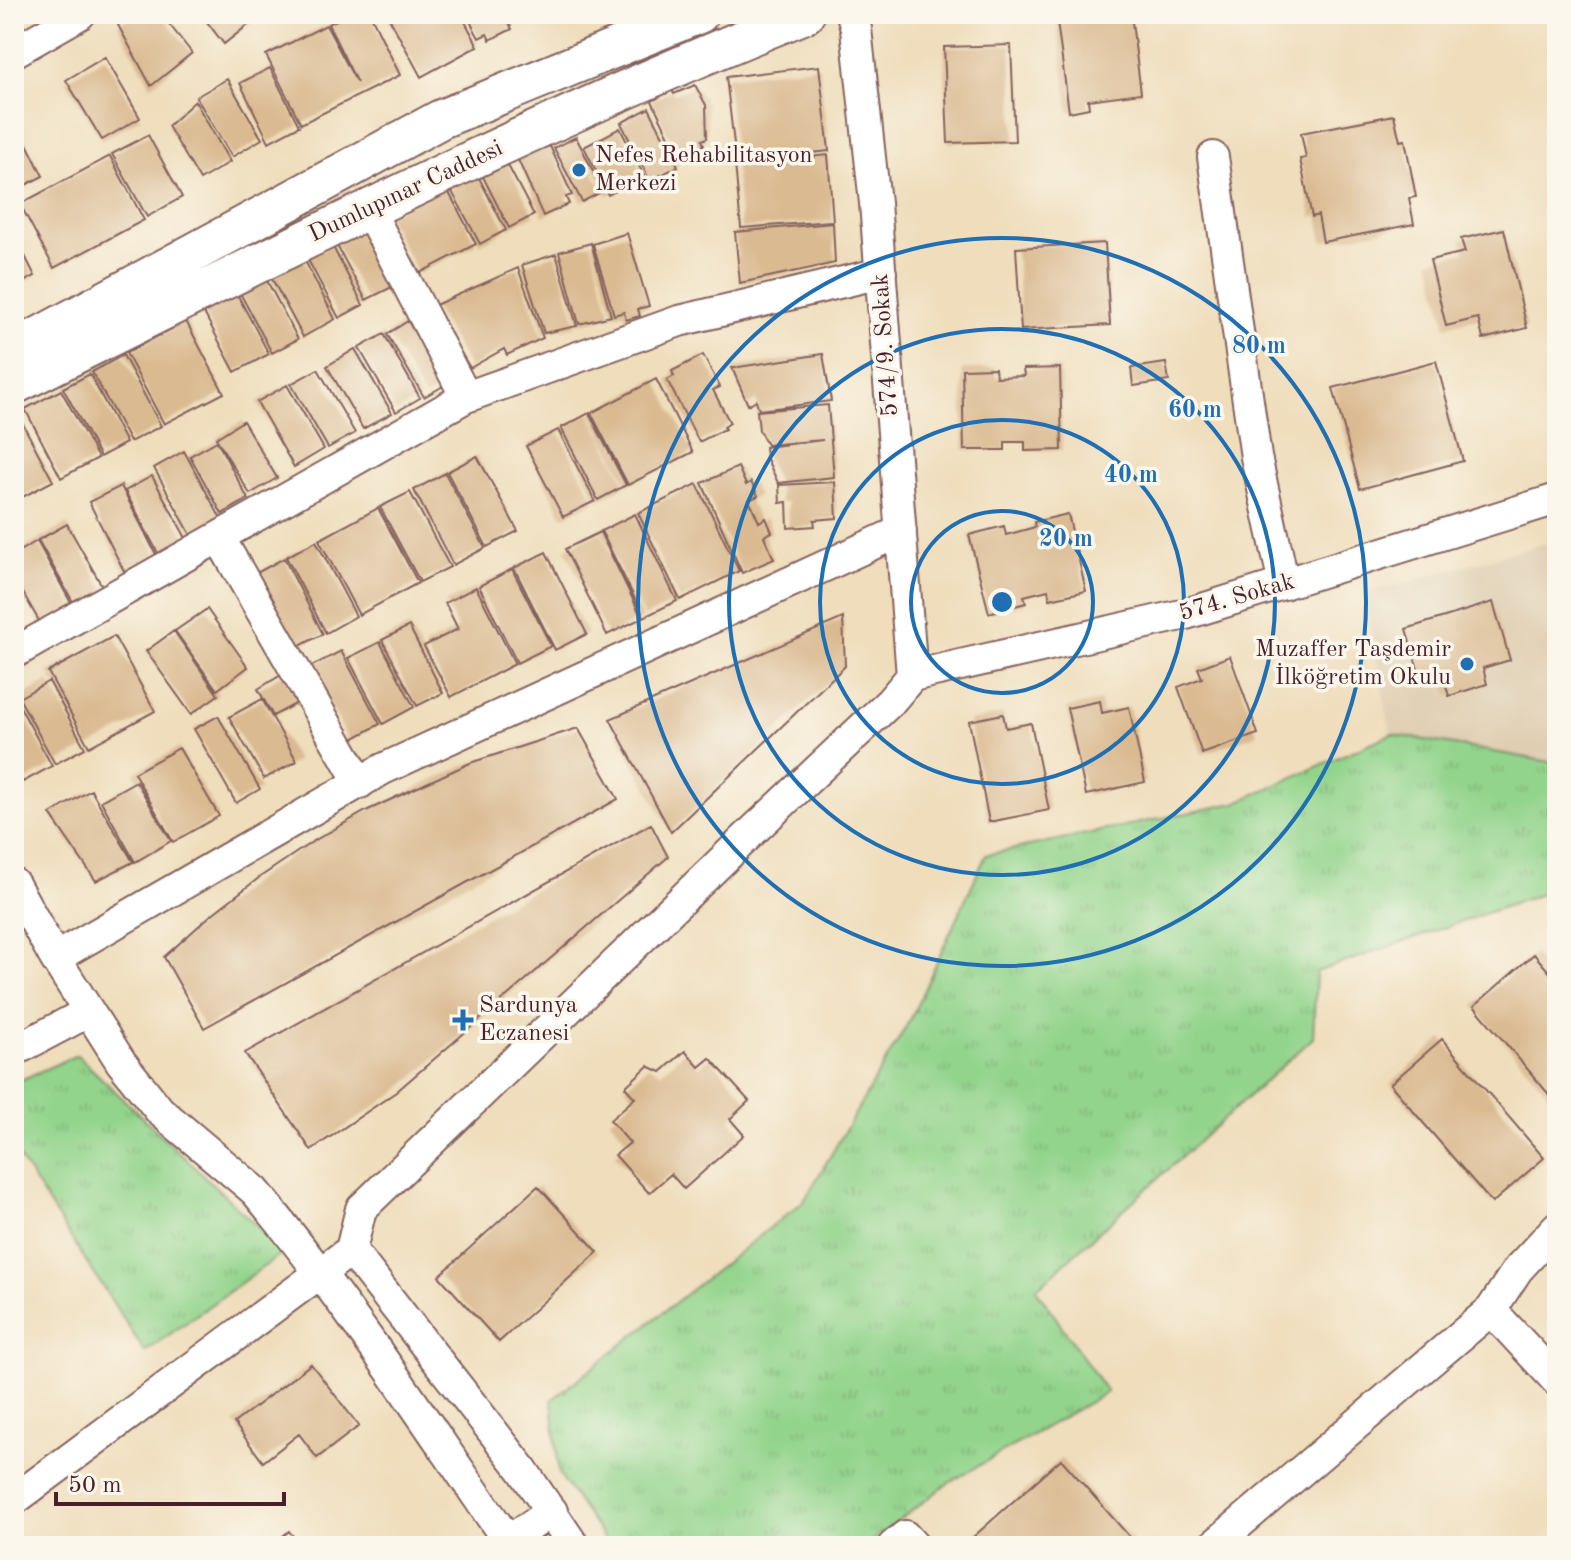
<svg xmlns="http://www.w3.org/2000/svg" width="1571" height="1560" font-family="'Old Standard TT',serif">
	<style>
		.built { fill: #dfceb1 }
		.grass { fill: url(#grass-tufts); stroke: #6e7a5c; stroke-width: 2 }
		.building { fill: #daba91 }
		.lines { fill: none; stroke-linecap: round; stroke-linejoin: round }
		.minor-casing { stroke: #84625d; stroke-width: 34 }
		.tertiary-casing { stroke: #84625d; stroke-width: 42 }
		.minor { stroke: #fff; stroke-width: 30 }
		.tertiary { stroke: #fff; stroke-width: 38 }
		.ring { fill: none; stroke: #1f6fb2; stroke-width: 4 }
		.poi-dot { fill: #1f6fb2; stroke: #fbf7ec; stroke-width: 3 }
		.labels { text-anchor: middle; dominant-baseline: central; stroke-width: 7; stroke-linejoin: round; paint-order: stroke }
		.poi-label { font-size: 24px; fill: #4a1f2b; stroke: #fbf7ec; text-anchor: start }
		.street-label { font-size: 24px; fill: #4a1f2b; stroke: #fbf7ec }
		.centre { fill: #1f6fb2; stroke: #fbf7ec; stroke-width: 4 }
		.ring-label { font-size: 24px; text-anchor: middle; font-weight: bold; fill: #1f6fb2; stroke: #fbf7ec; stroke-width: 7; stroke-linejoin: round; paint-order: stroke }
	</style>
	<defs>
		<pattern id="grass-tufts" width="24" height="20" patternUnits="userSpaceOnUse" patternTransform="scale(2)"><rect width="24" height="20" fill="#93d48c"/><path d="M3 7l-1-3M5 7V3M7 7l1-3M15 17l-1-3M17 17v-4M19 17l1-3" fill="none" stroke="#80b679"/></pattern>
	</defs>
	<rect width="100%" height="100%" fill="#fbf7ec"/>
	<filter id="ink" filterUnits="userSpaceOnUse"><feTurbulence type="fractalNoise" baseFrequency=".0125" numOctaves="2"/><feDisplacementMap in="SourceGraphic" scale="16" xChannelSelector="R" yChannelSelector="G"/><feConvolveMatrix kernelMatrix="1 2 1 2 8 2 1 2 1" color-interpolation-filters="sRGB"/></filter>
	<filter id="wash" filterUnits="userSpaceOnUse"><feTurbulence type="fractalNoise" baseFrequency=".006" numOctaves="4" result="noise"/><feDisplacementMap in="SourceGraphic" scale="32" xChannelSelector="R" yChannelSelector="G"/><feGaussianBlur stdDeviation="1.8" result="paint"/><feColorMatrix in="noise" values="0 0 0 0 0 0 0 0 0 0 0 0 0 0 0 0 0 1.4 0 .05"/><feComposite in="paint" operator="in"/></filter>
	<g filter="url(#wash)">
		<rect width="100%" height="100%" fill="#efddbb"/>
		<path class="built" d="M1557 540V763L1391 734 1364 594Z"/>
		<path class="grass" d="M1391 734 1557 763V908L1544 893 1316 972 1313 1038 1036 1289 1107 1392 947 1484 865 1546H609L559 1474 552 1400 804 1201 911 1018 986 855 1235 803Z
			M77 1055 284 1252 145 1352 14 1150V1083Z"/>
		<g id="blocks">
			<path class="building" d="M132 14H161L192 53 151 86 118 25Z
				M201 14H248L253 21 224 44Z
				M349 14H370L400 75 301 124 266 55 326 25 357 83 328 24Z
				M387 14H461L478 46 421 77Z
				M466 14H513L515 17 508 21 512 29 490 40 487 34 479 38Z
				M1056 14H1131L1141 93 1088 100 1089 108 1069 112Z
				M1011 45 1015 141 948 143 944 47Z
				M105 57 140 118 102 140 66 80Z
				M819 66 829 151 736 161 726 77Z
				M270 68 299 126 269 142 240 83Z
				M227 79 262 139 232 157 196 97Z
				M695 85 706 105 707 138 702 140 704 145 679 157 652 101 672 90 674 94Z
				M195 101 230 162 200 180 168 126Z
				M649 108 678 166 650 181 621 123Z
				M1394 115 1400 141 1405 140 1416 197 1409 198 1414 224 1323 242 1318 215 1312 217 1300 159 1306 158 1301 133Z
				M14 118 43 176 14 191Z
				M620 128 644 176 608 195 584 147Z
				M148 135 182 197 147 217 112 154Z
				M576 137 603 191 582 202 554 148Z
				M541 141 544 148 550 146 572 195 566 197 569 204 543 216 515 153Z
				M828 155 833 221 741 228 735 164Z
				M110 156 144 220 54 268 20 204Z
				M503 156 534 215 509 228 479 169Z
				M475 170 506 230 480 244 448 184Z
				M445 185 476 244 418 274 387 216Z
				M833 223 835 263 740 283 735 232Z
				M365 226 396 285 366 300 335 242Z
				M1504 229 1527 328 1483 339 1478 318 1446 326 1430 260 1465 252 1461 239Z
				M627 233 649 306 638 309 640 316 626 320 624 312 614 315 593 244Z
				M14 234 35 276 14 287Z
				M591 243 611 316 579 324 559 252Z
				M1105 243 1110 325 1021 330 1016 248Z
				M332 245 363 305 339 318 307 258Z
				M556 254 577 326 544 333 522 265Z
				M304 259 335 319 303 337 271 277Z
				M518 268 543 338 507 355 504 349 470 368 433 306Z
				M266 279 298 339 272 353 240 293Z
				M237 294 269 354 235 372 203 311Z
				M186 321 224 393 164 424 126 353Z
				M408 321 445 385 424 397 387 334Z
				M384 334 420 398 396 412 359 348Z
				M355 349 392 413 363 429 327 366Z
				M823 354 831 401 759 410 756 400 748 405 732 368Z
				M123 355 161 426 130 442 92 372Z
				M703 355 720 387 713 390 730 423 724 427 725 429 699 442 667 380 674 376 672 371Z
				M1436 361 1463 461 1360 489 1333 388Z
				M1166 363 1169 381 1133 386 1131 368Z
				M995 368 996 377 1024 376 1023 369 1060 368 1062 450 1025 451V442H1005V450H964L962 369Z
				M318 369 355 433 328 448 291 384Z
				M90 374 126 443 100 457 63 388Z
				M656 379 693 452 628 485 591 413Z
				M287 385 324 449 294 467 257 402Z
				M61 390 98 458 61 478 25 409Z
				M828 405 834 477 778 483 766 457 765 447 823 440 767 445 759 430 757 411Z
				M17 413 53 481 17 500 14 494V415Z
				M589 413 626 485 598 500 561 428Z
				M243 421 277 478 250 494 216 438Z
				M558 430 595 501 563 517 526 446Z
				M217 441 248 499 222 514 190 456Z
				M184 451 221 519 191 535 154 468Z
				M477 456 518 531 487 547 447 472Z
				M738 467 746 485 751 482 758 496 749 500 759 522 766 518 772 532 764 536 774 559 742 573 702 483Z
				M445 473 485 548 453 565 414 490Z
				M152 476 187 540 159 555 125 491Z
				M835 482 837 518 814 520 815 526 788 528 787 502 780 503 779 485Z
				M697 484 739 571 680 600 638 513Z
				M121 486 158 558 126 575 89 502Z
				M410 492 450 567 420 582 380 507Z
				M378 508 418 583 359 615 319 540Z
				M635 514 677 601 644 617 601 531Z
				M1068 514 1086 591 1050 599 1048 590 1024 596 1026 603 989 613 969 535 1004 526 1006 535 1035 527 1034 522Z
				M67 524 106 593 77 609 38 540Z
				M600 532 642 618 607 635 565 549Z
				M37 541 75 610 43 628 14 577V554Z
				M316 541 356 616 326 633 286 557Z
				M546 552 587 634 555 650 514 568Z
				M284 558 323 634 292 650 253 575Z
				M512 569 551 646 517 663 479 586Z
				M476 587 515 664 451 697 424 646 458 629 445 603Z
				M1493 602 1510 660 1483 668 1487 684 1449 696 1443 676 1422 683 1406 629Z
				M207 609 248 667 217 690 175 631Z
				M843 618 845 666 671 832 610 719Z
				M409 626 443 693 417 706 382 640Z
				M174 631 218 695 191 714 146 651Z
				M114 636 155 711 89 747 48 672Z
				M380 642 414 707 383 724 348 658Z
				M341 651 380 724 349 741 310 667Z
				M1230 656 1258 734 1202 754 1178 687 1202 678 1198 668Z
				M283 674 299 702 273 716 258 689Z
				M49 681 85 748 55 764 19 698Z
				M262 699 297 761 264 779 229 717Z
				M1100 701 1102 713 1129 707 1145 782 1086 795 1067 708Z
				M19 705 52 766 23 782 14 766V707Z
				M1003 714 1006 728 1031 723 1049 810 989 822 969 721Z
				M218 716 260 789 236 803 194 729Z
				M578 728 618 799 204 1028 164 957 211 915 260 877 312 842 366 811 470 763Z
				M179 748 219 816 173 842 134 773Z
				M136 781 171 841 135 862 101 801Z
				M91 790 133 862 96 881 50 814Z
				M651 824 668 857 396 1092 311 1150 245 1053Z
				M1534 954 1557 981V1104L1474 1006Z
				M1442 1039 1544 1158 1492 1203 1390 1084Z
				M685 1051 699 1067 710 1058 749 1101 730 1119 744 1135 684 1189 671 1174 649 1193 615 1155 630 1143 610 1120 635 1098 625 1087 648 1066 661 1072Z
				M538 1186 598 1252 499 1342 439 1276Z
				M311 1364 359 1426 317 1458 299 1434 263 1462 234 1423Z
				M1061 1459 1135 1543 1132 1546H963Z
				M289 1531 301 1546H271Z"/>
		</g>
	</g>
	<g filter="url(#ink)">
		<use href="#blocks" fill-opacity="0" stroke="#84625d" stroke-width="2"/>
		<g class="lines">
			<defs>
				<path id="minor" d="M852 14 856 29 875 203 912 676
					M14 52 80 14
					M1213 157 1256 457 1284 584
					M368 208 466 397
					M219 537 360 783
					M14 653 466 397 679 321 881 273
					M912 676 1186 614 1557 499
					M14 884 55 958 121 1062 160 1111 255 1191C347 1301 426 1423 508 1541L501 1546
					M55 958 383 769 901 531
					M14 1051 88 1012
					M351 1250 522 1469 574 1546
					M1491 1310 1557 1381
					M14 1500 351 1250 361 1209 757 827 890 702 912 676
					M508 1541 552 1511
					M893 1546 905 1536 914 1546
					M1213 1546 1491 1310 1518 1269 1557 1227"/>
				<path id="tertiary" d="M14 350 441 119 699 14
					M14 385C275 255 534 122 805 14"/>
			</defs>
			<use href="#minor" class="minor-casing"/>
			<use href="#tertiary" class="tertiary-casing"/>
			<use href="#minor" class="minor"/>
			<use href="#tertiary" class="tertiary"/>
		</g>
	</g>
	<g class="ring">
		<circle cx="1002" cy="602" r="91"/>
		<circle cx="1002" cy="602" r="182"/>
		<circle cx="1002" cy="602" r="273"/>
		<circle cx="1002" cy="602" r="364"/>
	</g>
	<g class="poi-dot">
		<circle cx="579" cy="170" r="8"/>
		<circle cx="1467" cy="664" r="8"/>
		<path d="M459 1008h8v8h8v8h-8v8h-8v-8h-8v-8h8z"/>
	</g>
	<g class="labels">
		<g class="poi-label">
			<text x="595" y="156">Nefes Rehabilitasyon<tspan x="595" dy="28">Merkezi</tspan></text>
			<text x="1451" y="650" text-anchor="end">Muzaffer Taşdemir<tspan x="1451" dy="28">İlköğretim Okulu</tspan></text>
			<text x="479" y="1006">Sardunya<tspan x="479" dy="28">Eczanesi</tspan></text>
		</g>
		<g class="street-label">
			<text transform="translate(406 192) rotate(-25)">Dumlupınar Caddesi</text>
			<text transform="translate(886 345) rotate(-94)">574/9. Sokak</text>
			<text transform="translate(1237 598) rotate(-16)">574. Sokak</text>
		</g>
	</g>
	<circle cx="1002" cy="602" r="12" class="centre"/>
	<g class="ring-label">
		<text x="1259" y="353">80 m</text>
		<text x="1195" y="417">60 m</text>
		<text x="1131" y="482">40 m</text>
		<text x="1066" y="546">20 m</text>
	</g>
	<rect width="1571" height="1560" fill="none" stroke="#fbf7ec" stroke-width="48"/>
	<path d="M56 1492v12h228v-12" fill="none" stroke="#4a1f2b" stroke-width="4"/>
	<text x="68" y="1492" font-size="24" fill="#4a1f2b" stroke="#fbf7ec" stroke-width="6" paint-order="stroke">50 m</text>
</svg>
